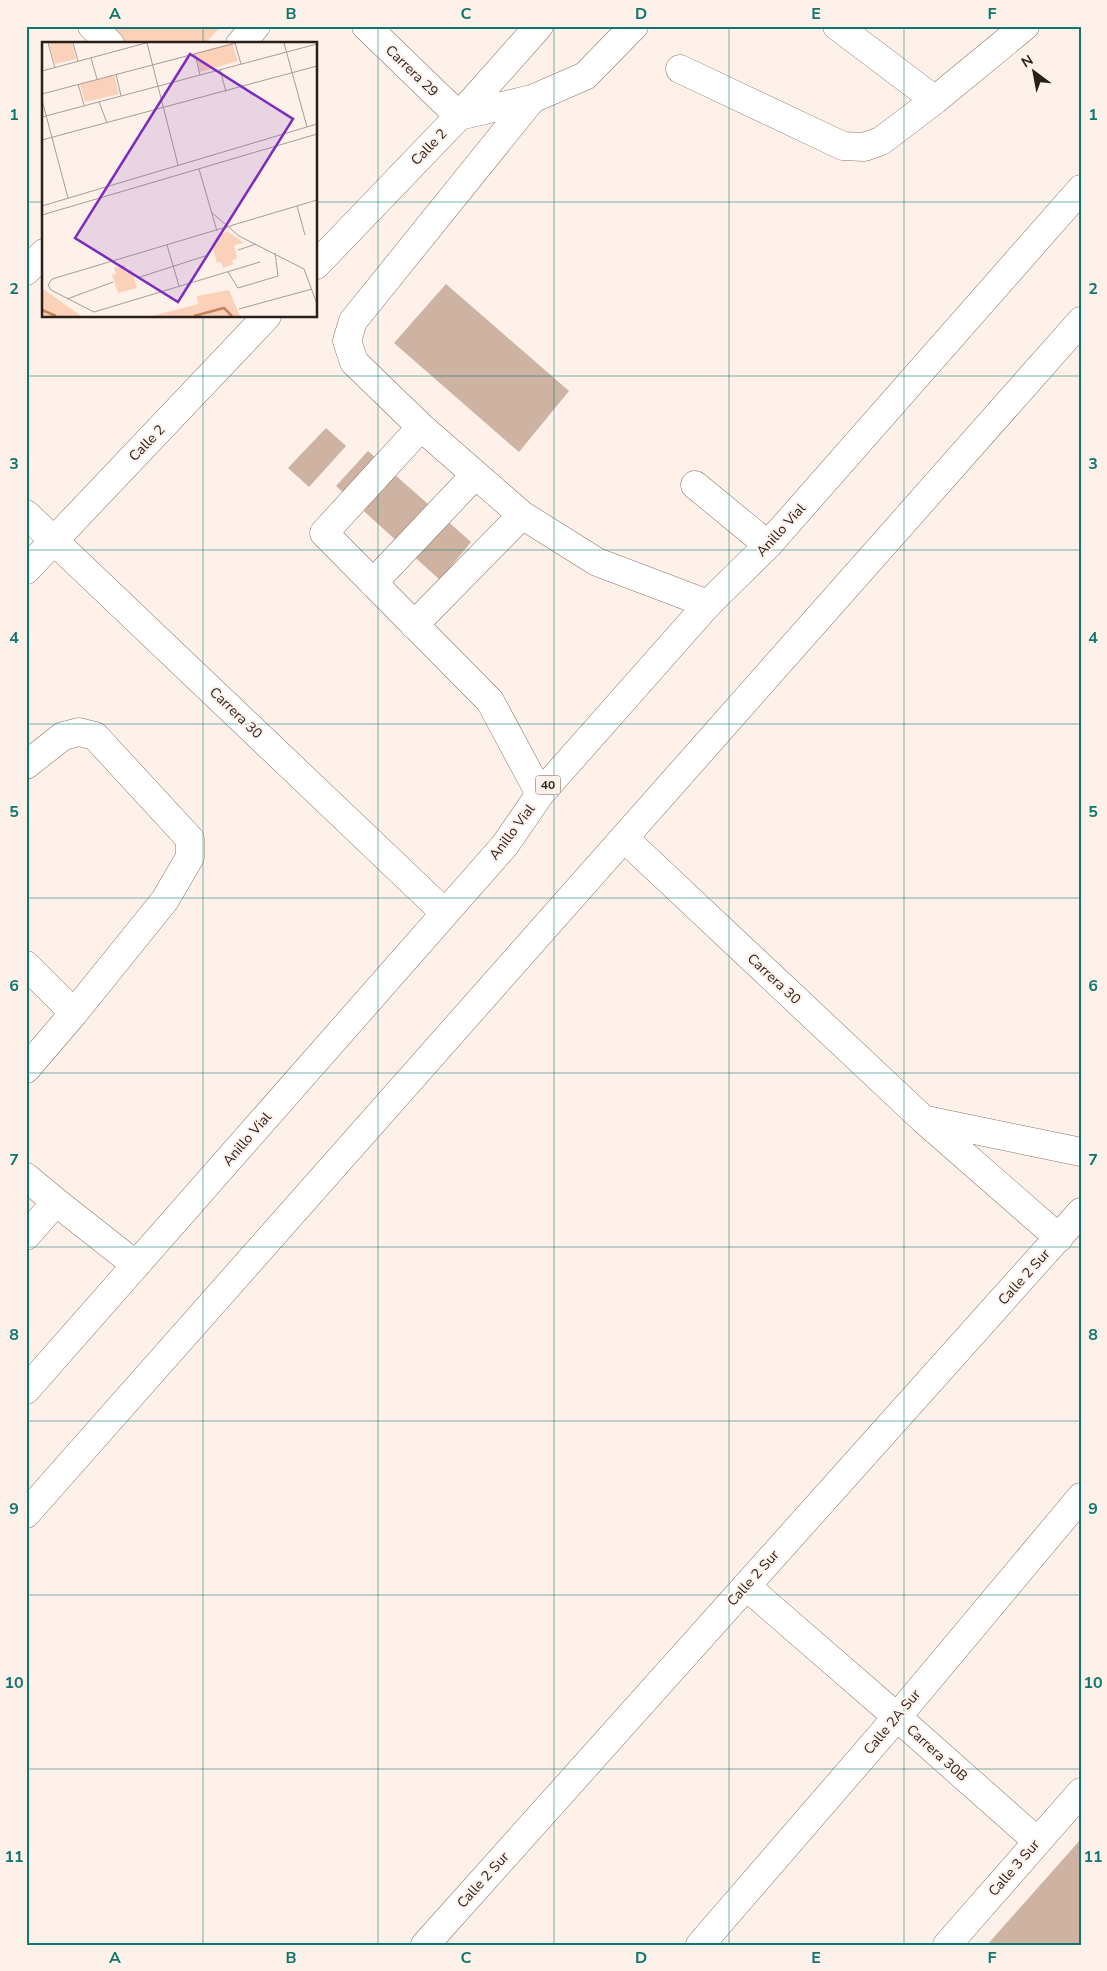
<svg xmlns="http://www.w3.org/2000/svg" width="1107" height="1971" font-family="'Nunito Sans',sans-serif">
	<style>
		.green { fill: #fbd1ba }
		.building { fill: #ceb2a2 }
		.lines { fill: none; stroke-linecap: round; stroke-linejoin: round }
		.minor-casing { stroke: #8e7466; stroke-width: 29 }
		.highway-casing { stroke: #8e7466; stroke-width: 29 }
		.minor { stroke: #fff; stroke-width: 28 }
		.highway { stroke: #fff; stroke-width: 28 }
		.grid { fill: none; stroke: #0f766e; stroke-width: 1; stroke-opacity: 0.55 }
		.labels { text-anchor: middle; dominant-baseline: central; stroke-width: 4; stroke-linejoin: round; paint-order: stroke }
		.shield { fill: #fdf1ea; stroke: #695d57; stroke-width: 1 }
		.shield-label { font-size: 12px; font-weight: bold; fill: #291e18 }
		.street-label { font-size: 14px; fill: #291e18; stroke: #fdf1ea }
		.inset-river { fill: none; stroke: #c7835a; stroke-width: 2.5 }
		.inset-road { fill: none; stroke: #a89d96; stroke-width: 1 }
		.view { fill: #7b2cbf; fill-opacity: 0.15; stroke: #7b2cbf; stroke-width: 2.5 }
		.inset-edge { fill: none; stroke: #291e18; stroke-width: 2.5 }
		.neatline { fill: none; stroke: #0f766e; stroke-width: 2 }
		.grid-label { font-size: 16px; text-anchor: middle; font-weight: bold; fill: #0f766e }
	</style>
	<rect width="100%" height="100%" fill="#fdf1ea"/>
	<path class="green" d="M97 26H221L205 44H116Z"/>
	<path class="building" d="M446 284 569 391 519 452 394 343Z
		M326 428 346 446 309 487 288 468Z
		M368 451 471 542 440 580 336 486Z
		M1081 1839V1945H987Z"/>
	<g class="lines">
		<defs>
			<path id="minor" d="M92 26 110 44
				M366 26 459 116 532 99 585 76 634 26
				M837 26 935 100
				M240 44 256 26
				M680 69 843 146 864 147 881 141 935 100 1025 26
				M532 99 353 321 347 341 354 362 421 427 522 515 597 562 708 604
				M316 265 459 116 539 26
				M26 271 44 253
				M421 427 324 533 490 701 540 794
				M695 485 768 545
				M26 514 445 913
				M26 570 267 316
				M373 583 475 475
				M414 625 522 515
				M26 765 63 736 79 732 95 736 190 839V857L165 900 74 1013 26 1069
				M624 838 924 1120 1059 1238
				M26 965 74 1013
				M926 1120 1081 1152
				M26 1177 56 1202 136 1265
				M26 1236 56 1202
				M746 1586 897 1717 1037 1841
				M425 1945 1081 1212
				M700 1945 897 1717 1081 1497
				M947 1945 1081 1792"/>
			<path id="highway" d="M26 1390 505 845 540 794 708 604 768 545 1081 189
				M26 1514 1081 321"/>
		</defs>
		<use href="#minor" class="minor-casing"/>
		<use href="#highway" class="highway-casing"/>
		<use href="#minor" class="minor"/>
		<use href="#highway" class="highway"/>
	</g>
	<path class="grid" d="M203 26V44M378 26V1945M554 26V1945M729 26V1945M904 26V1945M26 202H44M316 202H1081M203 316V1945M26 376H1081M26 550H1081M26 724H1081M26 898H1081M26 1073H1081M26 1247H1081M26 1421H1081M26 1595H1081M26 1769H1081"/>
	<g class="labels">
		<rect class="shield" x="535.5" y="775.5" width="25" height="19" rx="4"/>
		<g class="shield-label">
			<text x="548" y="785">40</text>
		</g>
		<g class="street-label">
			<text transform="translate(412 71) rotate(44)">Carrera 29</text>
			<text transform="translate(429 147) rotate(-46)">Calle 2</text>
			<text transform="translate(147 443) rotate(-46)">Calle 2</text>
			<text transform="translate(781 530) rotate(-48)">Anillo Vial</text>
			<text transform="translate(236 713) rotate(44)">Carrera 30</text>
			<text transform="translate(512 832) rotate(-53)">Anillo Vial</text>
			<text transform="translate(774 979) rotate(43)">Carrera 30</text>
			<text transform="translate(247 1139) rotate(-49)">Anillo Vial</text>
			<text transform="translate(1024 1277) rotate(-48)">Calle 2 Sur</text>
			<text transform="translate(753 1578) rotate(-48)">Calle 2 Sur</text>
			<text transform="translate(892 1722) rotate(-50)">Calle 2A Sur</text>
			<text transform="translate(937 1753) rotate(42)">Carrera 30B</text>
			<text transform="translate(1014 1868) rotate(-49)">Calle 3 Sur</text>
			<text transform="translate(483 1880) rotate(-48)">Calle 2 Sur</text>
		</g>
	</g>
	<g transform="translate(42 42)">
		<rect width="275" height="275" fill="#fdf1ea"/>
		<path d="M7 1H30L34 17 13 22ZM190 1 196 19 158 30 153 11ZM72 33 77 52 43 60 38 42ZM185 189 202 201 192 203 195 216 190 218 191 222 181 226 179 220 175 221 170 203 175 202 173 196ZM82 223 85 229 90 228 95 246 76 251 70 233 74 232 72 226ZM0 246 39 274H0ZM187 248 198 274H110L156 262 155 254Z" fill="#fbd1ba"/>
		<path class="inset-river" d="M0 268 14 274M152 274 182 266 190 274"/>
		<path class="inset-road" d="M6 1 13 26M31 1 36 19M105 1 136 123M193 1 199 22M242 1 265 85M153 12 158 33M49 16 55 37M178 27 184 50M0 29 104 1M74 32 79 54M36 42 42 63M0 52 194 1M0 58 26 156M57 60 65 81M0 75 275 2M0 98 275 24M157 127 175 189M0 164 275 82M255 164 263 193M169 170 197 194 262 227 275 262M0 173 275 92M125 203 137 244M196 208 214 202M218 220 52 270 9 248 6 243 10 237 275 158M186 230 196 246 236 234 233 211M95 236 166 213M25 257 71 240M197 267 270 247"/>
		<path class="view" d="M148 12 251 77 136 260 33 196Z"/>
		<rect width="275" height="275" class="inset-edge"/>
	</g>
	<rect width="1107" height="1971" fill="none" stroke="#fdf1ea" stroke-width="55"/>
	<g transform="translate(1034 72) rotate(328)" stroke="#fdf1ea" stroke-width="4" paint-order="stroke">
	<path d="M0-4L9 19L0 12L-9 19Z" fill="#291e18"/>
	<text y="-8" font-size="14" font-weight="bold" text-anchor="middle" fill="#291e18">N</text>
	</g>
	<rect x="28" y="28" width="1052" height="1916" class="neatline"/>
	<g class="grid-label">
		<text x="115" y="19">A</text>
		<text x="291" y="19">B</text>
		<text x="466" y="19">C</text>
		<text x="641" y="19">D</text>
		<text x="816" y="19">E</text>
		<text x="992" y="19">F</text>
		<text x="14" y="120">1</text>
		<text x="1093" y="120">1</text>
		<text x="14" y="294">2</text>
		<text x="1093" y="294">2</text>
		<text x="14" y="469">3</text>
		<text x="1093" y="469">3</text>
		<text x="14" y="643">4</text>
		<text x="1093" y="643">4</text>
		<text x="14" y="817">5</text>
		<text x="1093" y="817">5</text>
		<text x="14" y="991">6</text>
		<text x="1093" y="991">6</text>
		<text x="14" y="1165">7</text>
		<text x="1093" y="1165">7</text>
		<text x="14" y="1340">8</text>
		<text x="1093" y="1340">8</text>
		<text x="14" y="1514">9</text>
		<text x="1093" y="1514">9</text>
		<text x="14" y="1688">10</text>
		<text x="1093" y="1688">10</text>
		<text x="14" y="1862">11</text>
		<text x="1093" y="1862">11</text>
		<text x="115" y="1963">A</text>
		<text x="291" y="1963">B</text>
		<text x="466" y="1963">C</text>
		<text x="641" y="1963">D</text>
		<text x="816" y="1963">E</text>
		<text x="992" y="1963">F</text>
	</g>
</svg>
